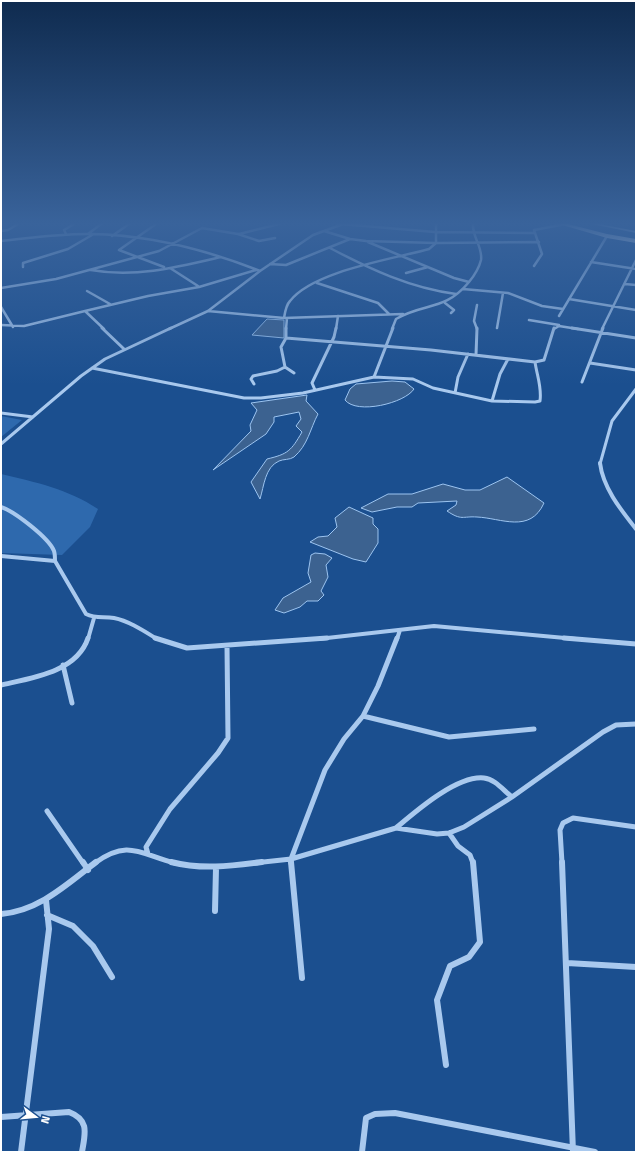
<svg xmlns="http://www.w3.org/2000/svg" width="637" height="1153" font-family="'Fira Sans',sans-serif">
	<style>
		.green { fill: #2e69ad }
		.water { fill: #3c6290; stroke: #9cc4f0 }
		.lines { fill: none; stroke-linecap: round; stroke-linejoin: round }
		.street-far4 { stroke: #a9c9ee; stroke-width: 2.5 }
		.street-far3 { stroke: #a9c9ee; stroke-width: 3 }
		.street-far2 { stroke: #a9c9ee; stroke-width: 4 }
		.street-far1 { stroke: #a9c9ee; stroke-width: 5 }
		.street { stroke: #a9c9ee; stroke-width: 6 }
		.secondary { fill: #d6e6fa; fill-rule: evenodd }
		.highway { fill: #fff; fill-rule: evenodd }
	</style>
	<rect width="100%" height="100%" fill="#1b4f8f"/>
	<path class="green" d="M1 416 22 420 1 437Z
		M1 474C35 482 68 489 98 509L90 527 62 555 1 553Z"/>
	<path class="water" d="M267 319 284 320V338L252 335Z
		M392 381 405 382 414 389C405 403 357 415 345 400L350 389 356 384Z
		M307 395 306 401 318 414C310 429 308 445 294 457 290 460 283 459 279 461 265 467 264 486 260 499L251 482 267 459C288 454 291 451 302 432L296 426 301 419 299 412 274 417V422L266 434 213 470 251 431 250 425 257 410 251 403Z
		M507 477 544 503C530 534 501 518 477 517 462 516 462 521 447 511L456 505 457 501 418 503 412 507H397L372 512 361 508 388 494H412L443 484 465 490H480Z
		M349 507 373 518V524L378 529V543L366 562 353 559 310 542 318 537 328 536 337 527 335 518Z
		M315 553 325 554 332 558 326 565 328 577 321 591 324 595 318 601H307L300 607 284 613 275 610 283 598 311 582 308 573 311 555Z"/>
	<g class="lines">
		<path class="street-far4" d="M156 224 119 250 164 267
			M341 224 435 232 534 233
			M1 231 8 230 18 224
			M324 231 350 239 366 241 436 243 539 242
			M66 234 64 230 74 224
			M88 234 101 224
			M239 234 279 224
			M112 236 129 224
			M1 241C31 238 61 233 92 234 149 235 207 250 260 271
			M368 242 454 278 469 282
			M330 248C370 269 410 288 456 294
			M591 262 636 269
			M270 264 286 265 350 239
			M534 266 542 254 534 230 565 224
			M23 267V263L68 249 92 235
			M170 268 198 286
			M91 270C135 278 178 267 221 257
			M406 273 428 267
			M317 283 378 303 389 314
			M625 284 636 285
			M1 288 56 279 159 251 202 228 238 234 259 241 275 238
			M463 289 508 293 542 306 563 309
			M87 291 110 304
			M569 299 636 310
			M445 303 454 310 451 313
			M1 307 13 327
			M208 311 284 318 403 314
			M559 316 607 236
			M284 318C285 312 286 305 290 301 313 271 393 259 429 249L436 243V224
			M529 320 559 325
			M1 325 24 326 85 311
			M497 328 503 293
			M104 329 85 311 148 296 199 287 256 270
			M169 329 208 311 260 271 313 235 343 224
			M286 329 287 318
			M336 329 338 316
			M392 329 396 319C425 302 444 312 469 282 474 276 479 268 481 260 483 247 472 237 473 224
			M477 329 474 321 477 305
			M554 329 559 326 578 329
			M602 329 636 260"/>
		<path class="street-far3" d="M102 328 124 349
			M572 328 636 338
			M286 338 431 350 535 362 544 360 554 328
			M476 355 477 328
			M590 363 636 370
			M285 367 294 373
			M92 368 244 398H261L303 393 374 377 413 379 433 388 492 401 535 402 540 401C542 387 537 376 535 362
			M374 377 393 328
			M582 382 603 328
			M254 384 251 379 253 376 277 371 285 367 281 347 286 338V328
			M315 390 312 383 334 337 336 328
			M455 393 458 377 468 354
			M492 401 500 374 508 359
			M1 413 33 417
			M1 444 81 376 105 359 171 328
			M600 464 612 421 636 389"/>
		<path class="street-far2" d="M600 463C603 488 621 510 636 529
			M1 507C14 511 49 538 54 551 55 554 55 558 55 561L86 614C96 619 104 616 114 618 129 621 144 631 157 639
			M1 556 55 561
			M88 639 94 618
			M318 639 434 626 576 639
			M397 639 400 630"/>
		<path class="street-far1" d="M155 638 187 648 327 638
			M564 638 636 644
			M63 665 72 703
			M1 685C32 678 77 672 88 638
			M363 716 449 737 534 729
			M47 811 83 863
			M396 828C415 812 457 775 484 778 495 779 504 791 512 797
			M449 833 458 846 470 855 473 863
			M148 854 146 847 170 809 218 753 228 738 227 646
			M95 863C128 839 140 854 175 863
			M254 863 291 859 396 828 437 834 449 833 464 827 512 797 603 732 616 725 636 724
			M291 863V859L325 770 344 739 363 716 378 686 397 638
			M562 863 560 830 563 823 573 818 636 827"/>
		<path class="street" d="M83 862 88 870
			M171 862C202 870 231 866 262 862
			M291 862 302 978
			M562 862 573 1152
			M215 911 216 868
			M1 914C39 911 67 884 96 862
			M47 915 73 926 93 946 112 977
			M567 963 636 967
			M446 1065 437 1000 450 966 469 957 480 942 473 862
			M1 1117 69 1112C90 1120 85 1134 82 1152
			M21 1152 49 929 46 900
			M362 1152 366 1118 375 1114 395 1113 595 1152"/>
		<path class="secondary" d="M592 224H599L636 231V233Z"/>
		<path class="highway" d="M559 224H568L607 234 636 239V243L607 238Z"/>
	</g>
	<linearGradient id="sky" x2="0" y2="1"><stop stop-color="#0f2b4f"/><stop offset="0.58" stop-color="#39639b"/><stop offset="1" stop-color="#39639b" stop-opacity="0"/></linearGradient>
	<rect width="637" height="385" fill="url(#sky)"/>
	<rect width="637" height="1153" fill="none" stroke="#ffffff" stroke-width="4"/>
	<g transform="translate(36 1117) rotate(106)" stroke="#1b4f8f" stroke-width="3" paint-order="stroke">
	<path d="M0-3L7 15L0 10L-7 15Z" fill="#ffffff"/>
	<text y="-6" font-size="11" font-weight="bold" text-anchor="middle" fill="#ffffff">N</text>
	</g>
</svg>
